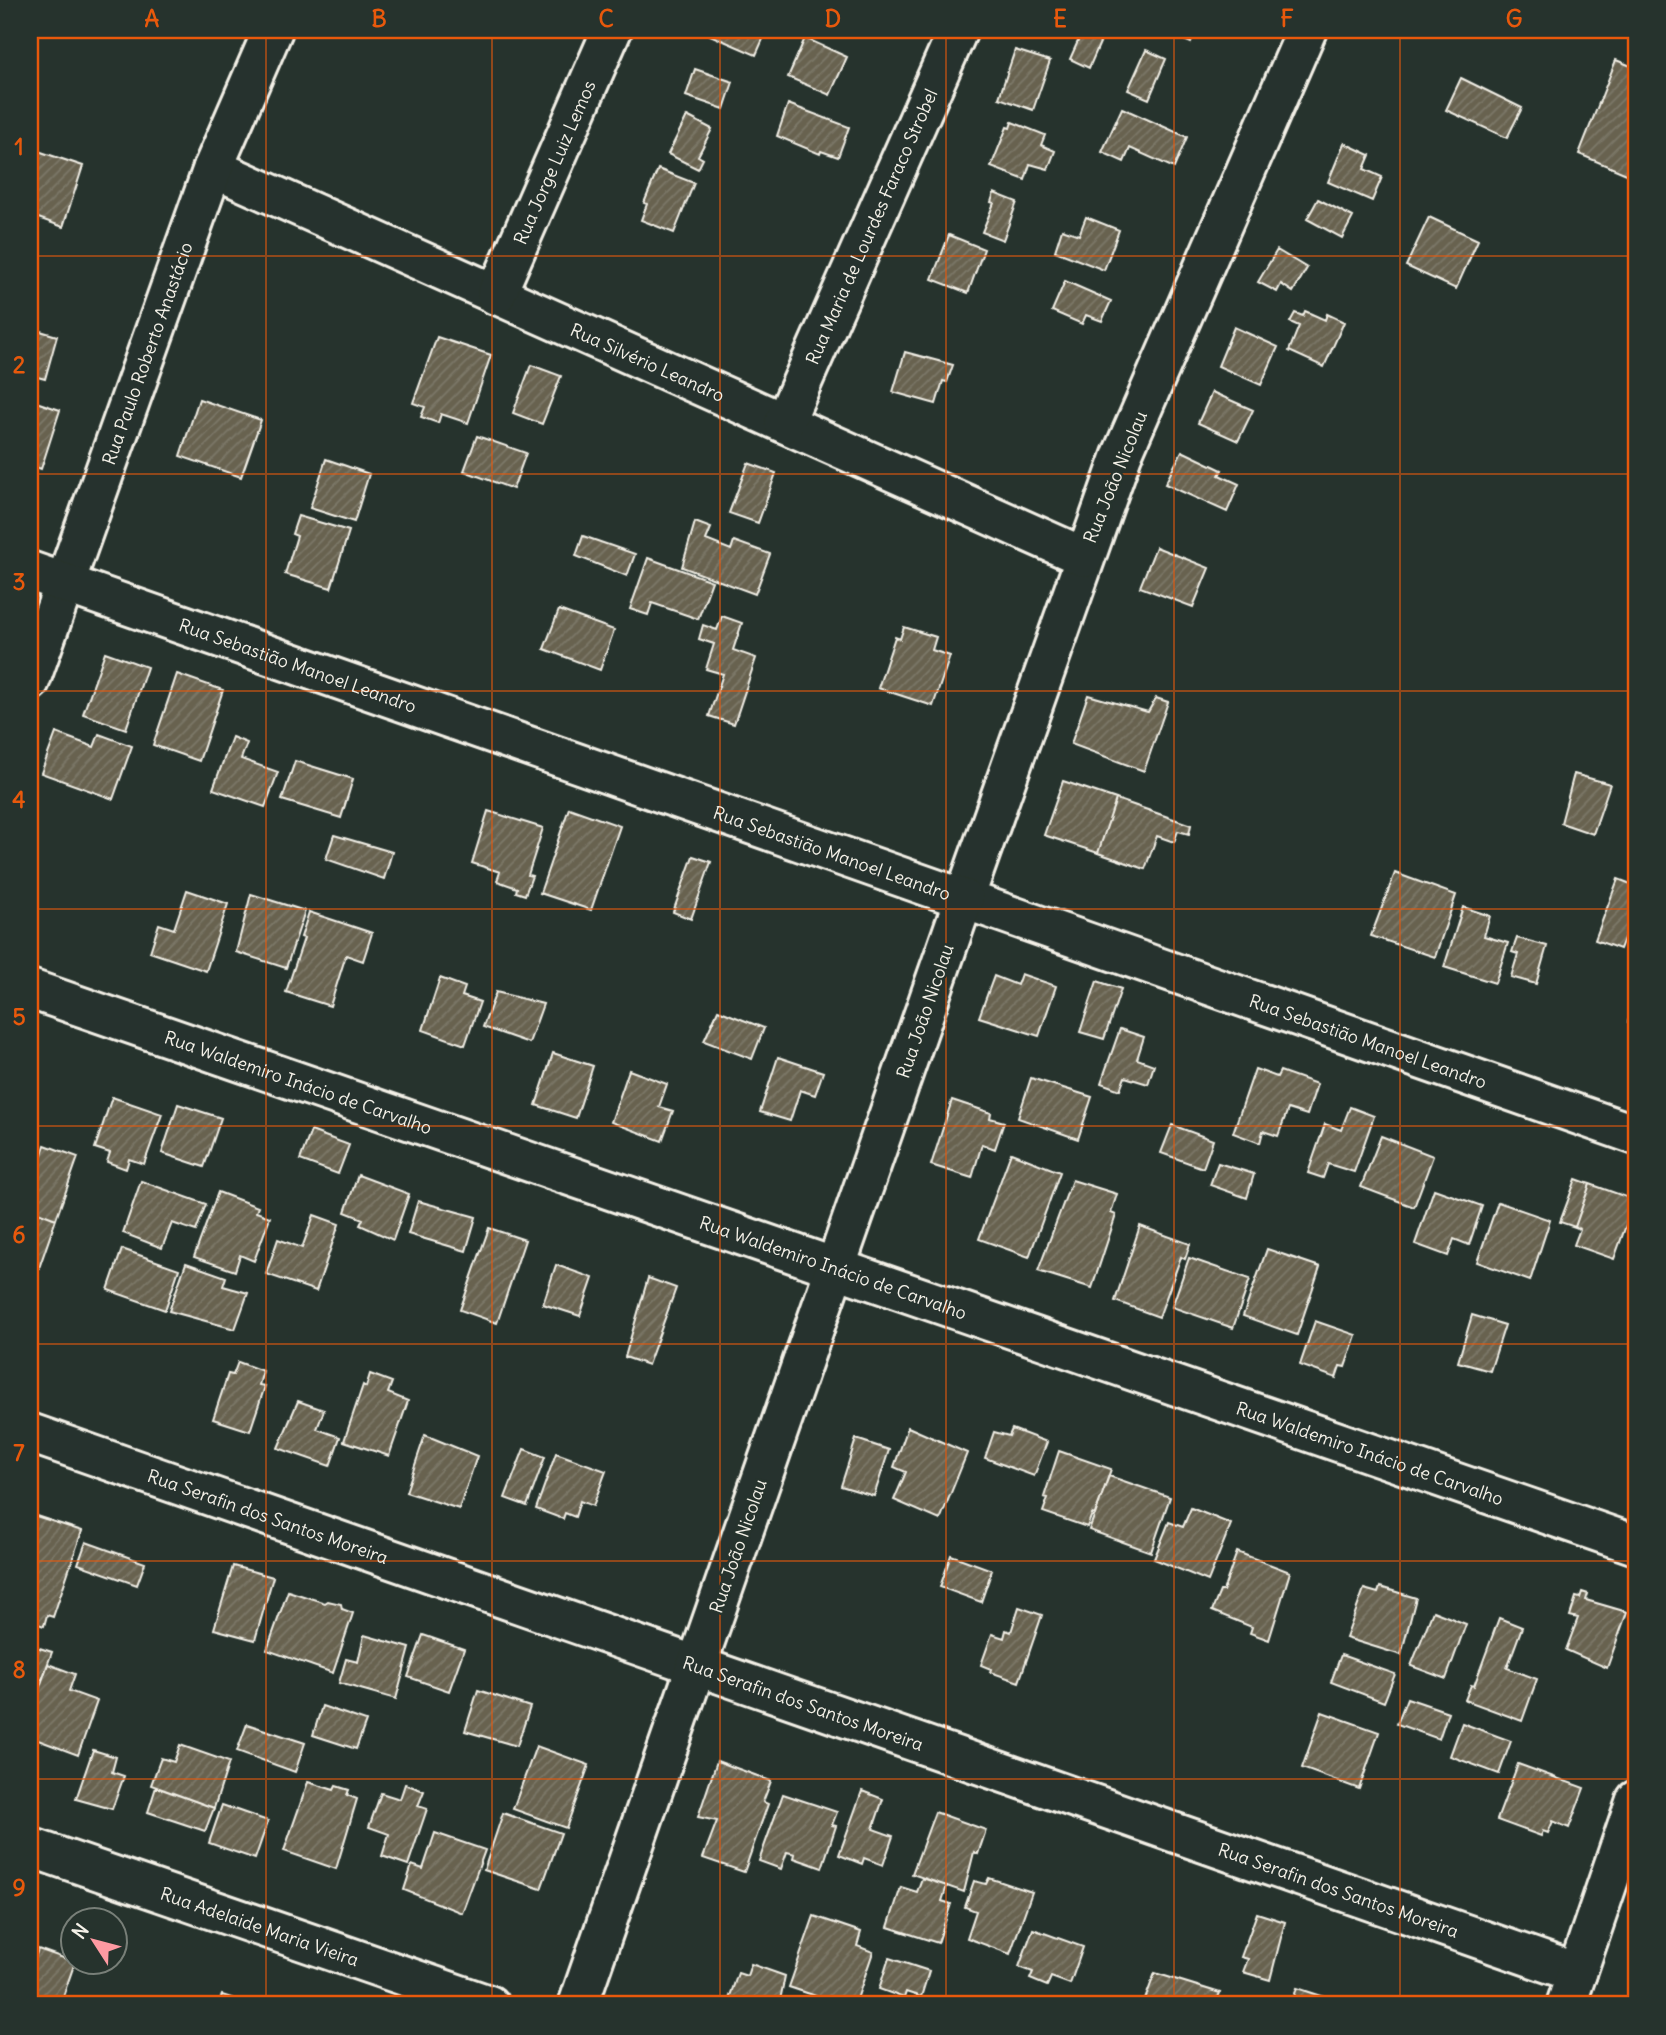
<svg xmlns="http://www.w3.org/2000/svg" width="1666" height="2035" font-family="Delius,sans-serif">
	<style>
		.building { fill: url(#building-hatch); stroke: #f4f1e8; stroke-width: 2 }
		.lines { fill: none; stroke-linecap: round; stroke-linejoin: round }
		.minor-casing { stroke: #f4f1e8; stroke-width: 44 }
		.tertiary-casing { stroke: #f4f1e8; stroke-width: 44 }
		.minor { stroke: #26332d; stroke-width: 38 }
		.tertiary { stroke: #26332d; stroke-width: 38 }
		.grid { fill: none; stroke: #e8590c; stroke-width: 2; stroke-opacity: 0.55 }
		.labels { text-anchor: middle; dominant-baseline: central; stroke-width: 5; stroke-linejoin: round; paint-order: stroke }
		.street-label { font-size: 18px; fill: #f4f1e8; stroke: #26332d }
		.neatline { fill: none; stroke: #e8590c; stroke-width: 2.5 }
		.grid-label { font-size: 23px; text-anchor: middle; font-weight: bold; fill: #e8590c }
	</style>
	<defs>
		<pattern id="building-hatch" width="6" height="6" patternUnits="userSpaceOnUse" patternTransform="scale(1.75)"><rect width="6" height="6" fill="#676250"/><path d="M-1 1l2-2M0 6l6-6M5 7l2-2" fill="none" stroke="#7d7969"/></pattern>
	</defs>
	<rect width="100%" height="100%" fill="#26332d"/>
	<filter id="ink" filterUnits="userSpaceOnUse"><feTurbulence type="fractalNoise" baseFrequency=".0143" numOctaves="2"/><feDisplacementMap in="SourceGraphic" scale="14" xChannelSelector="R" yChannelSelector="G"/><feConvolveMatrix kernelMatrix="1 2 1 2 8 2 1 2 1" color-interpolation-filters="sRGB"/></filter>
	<g filter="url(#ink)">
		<path class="building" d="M713 30H767L756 55 710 35Z
			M1083 30 1102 38 1089 68 1070 59Z
			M1171 30H1196L1191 43 1169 34Z
			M805 38 847 57 830 95 788 77Z
			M1015 50 1050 61 1033 110 999 98Z
			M1146 50 1166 59 1149 99 1128 90Z
			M1616 60 1636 68V178L1579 154Z
			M695 69 733 82 724 109 686 96Z
			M1461 78 1522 108 1507 138 1446 110Z
			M788 104 849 127 838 157 821 151 820 154 777 136Z
			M1122 108 1187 137 1174 168 1130 148 1124 162 1102 152Z
			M687 116 712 129 698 156 703 159 698 169 668 154Z
			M1012 122 1045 135 1041 145 1055 151 1048 169 1030 164 1025 180 991 167 1007 127 1010 128Z
			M1344 143 1370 155 1364 169 1382 177 1372 201 1328 182Z
			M35 150 83 166 63 227 30 215V153L33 154Z
			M658 169 694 183 674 233 641 220 647 204 644 203Z
			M994 193 1017 202 1003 240 982 232 994 203 991 202Z
			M1318 199 1353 217 1342 238 1307 219Z
			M1086 217 1119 230 1104 270 1055 251 1062 229 1079 235Z
			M1429 217 1478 240 1456 289 1406 266Z
			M949 235 984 249 968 293 932 279Z
			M1277 250 1307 268 1293 292 1281 284 1277 292 1258 282Z
			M1065 281 1111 301 1102 321 1086 315 1082 324 1052 311Z
			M1305 311 1325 320 1327 314 1344 322 1324 367 1289 351 1299 326 1290 322 1295 313 1303 316Z
			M1234 327 1278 347 1261 385 1218 366Z
			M30 328 57 336 45 379 30 375Z
			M437 337 491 355 468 423 441 414 438 423 421 417 425 407 413 403Z
			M905 352 953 365 947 382 943 381 936 404 893 392Z
			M531 365 561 376 542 424 513 413Z
			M1212 392 1253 410 1238 441 1198 423Z
			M199 399 261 420 241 477 180 456Z
			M30 400 60 410 41 469 30 465Z
			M477 436 526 453 513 489 464 471Z
			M1182 451 1222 470 1219 475 1239 484 1227 512 1165 484Z
			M326 459 369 474 354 522 310 508Z
			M748 463 776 473 758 523 729 513Z
			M298 516 349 531 331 588 285 574 297 536 292 534Z
			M695 522 711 528 706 540 731 550 734 541 770 554 755 594 682 567Z
			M583 536 635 554 627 576 576 556Z
			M1156 547 1209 568 1193 607 1140 587Z
			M648 558 712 581 698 619 652 603 648 615 630 609Z
			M559 610 614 630 600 670 544 649Z
			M722 616 742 623 733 650 756 658 734 724 709 716 723 674 706 669 714 644 699 639 703 625 717 630Z
			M904 627 936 637 932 650 950 656 933 706 878 688 895 637 900 639Z
			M105 652 147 667 126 729 83 714Z
			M177 674 223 690 199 761 153 745Z
			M1088 695 1148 712 1156 698 1168 702 1144 771 1071 744Z
			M56 733 94 747 99 734 132 746 113 799 41 773Z
			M232 737 247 743 241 759 278 772 265 807 213 789Z
			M295 761 353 779 341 818 282 800Z
			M1574 774 1610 784 1593 834 1561 823Z
			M1063 781 1116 799 1098 853 1044 835Z
			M1116 799 1191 825 1189 834 1178 831 1174 842 1157 836 1145 869 1098 853Z
			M569 808 620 826 591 910 540 893Z
			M488 811 543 828 528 875 532 876 525 895 516 892 517 888 497 881 500 872 472 863Z
			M334 835 392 852 384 879 326 859Z
			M693 856 711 862 691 919 673 912Z
			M1395 873 1456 895 1435 957 1371 936Z
			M1618 879 1636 886V908L1620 949 1595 940Z
			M187 890 228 904 206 971 150 952 159 924 174 929Z
			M251 894 305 911 286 968 236 952Z
			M1463 907 1490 916 1484 936 1508 943 1495 983 1444 967Z
			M309 912 372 933 363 961 346 955 330 1006 286 992 304 938 301 937Z
			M1517 938 1547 946 1536 984 1511 977 1518 954 1512 952Z
			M1021 974 1056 986 1039 1036 979 1017 994 976 1017 985Z
			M440 978 465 987 462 996 480 1002 465 1045 423 1030Z
			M1097 981 1121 989 1104 1039 1080 1032Z
			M496 992 543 1004 529 1043 483 1027Z
			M1636 997V1025L1628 1022Z
			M718 1010 764 1028 752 1059 704 1041Z
			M1120 1029 1144 1037 1137 1059 1154 1065 1148 1084 1125 1077 1120 1090 1101 1083Z
			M553 1053 593 1066 576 1118 536 1105Z
			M778 1057 823 1072 815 1095 800 1090 790 1121 760 1112Z
			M1255 1069 1277 1077 1280 1071 1317 1084 1307 1115 1288 1109 1278 1136 1263 1131 1260 1143 1233 1133Z
			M629 1070 667 1084 659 1107 673 1111 662 1141 611 1122Z
			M1031 1078 1092 1097 1078 1139 1018 1118Z
			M112 1097 162 1114 144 1164 129 1159 126 1169 107 1162 110 1153 95 1148Z
			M952 1100 991 1113 990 1118 1004 1122 995 1149 982 1144 972 1178 931 1165Z
			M178 1104 221 1118 204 1167 162 1153Z
			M1350 1107 1374 1116 1354 1172 1328 1164 1323 1178 1308 1173 1325 1124 1341 1130Z
			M1172 1125 1213 1140 1203 1168 1161 1153Z
			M311 1131 349 1145 338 1174 300 1160Z
			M1381 1136 1433 1156 1414 1207 1361 1187Z
			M45 1145 78 1157 56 1219 30 1209V1160L39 1163Z
			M1011 1153 1060 1172 1029 1257 979 1239Z
			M1218 1163 1254 1174 1247 1198 1210 1185Z
			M358 1175 409 1194 393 1240 360 1225 363 1219 345 1212Z
			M1576 1179 1590 1184 1575 1227 1560 1222Z
			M1072 1180 1117 1194 1111 1213 1116 1215 1092 1288 1038 1271Z
			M141 1181 206 1204 196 1231 172 1223 162 1248 123 1233Z
			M1590 1184 1635 1200 1614 1259 1574 1245 1580 1229 1575 1227Z
			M1434 1189 1482 1206 1469 1245 1454 1239 1448 1256 1415 1244Z
			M218 1192 258 1207 256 1212 270 1217 254 1261 240 1255 235 1271 194 1257Z
			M418 1201 476 1217 466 1251 408 1234Z
			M1498 1202 1550 1220 1530 1281 1477 1262Z
			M30 1209 56 1219 39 1268 30 1265Z
			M314 1215 339 1224 316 1291 266 1274 278 1239 302 1248Z
			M1140 1226 1190 1244 1185 1259 1181 1257 1159 1317 1115 1301Z
			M489 1228 525 1240 497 1323 460 1310Z
			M122 1249 179 1269 165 1310 108 1290Z
			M1267 1249 1320 1267 1297 1335 1243 1316Z
			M1189 1258 1250 1279 1233 1328 1172 1307Z
			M186 1263 226 1277 223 1286 248 1293 235 1329 169 1311Z
			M556 1265 593 1278 580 1316 543 1304Z
			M648 1278 676 1288 648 1365 625 1357Z
			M1472 1315 1505 1325 1490 1371 1458 1362Z
			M1315 1321 1356 1335 1345 1367 1340 1366 1336 1378 1300 1365Z
			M238 1362 263 1371 259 1385 265 1386 250 1431 213 1419 228 1374 233 1375Z
			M370 1374 392 1382 388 1393 408 1401 389 1456 344 1441 363 1385 366 1387Z
			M298 1401 324 1410 317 1429 340 1437 330 1466 278 1448Z
			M908 1427 967 1453 940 1520 894 1500 906 1472 894 1467Z
			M1012 1429 1047 1442 1034 1476 985 1458 994 1432 1009 1436Z
			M425 1435 477 1456 459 1509 406 1492Z
			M856 1439 889 1450 874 1496 841 1486Z
			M524 1449 545 1457 527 1506 505 1498Z
			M1059 1451 1111 1469 1095 1515 1092 1514 1087 1527 1043 1512 1048 1498 1044 1497Z
			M556 1453 606 1471 593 1506 580 1501 575 1517 565 1513 563 1519 536 1509Z
			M1109 1476 1170 1497 1151 1552 1089 1530Z
			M1191 1508 1231 1524 1208 1581 1154 1559 1169 1522 1183 1527Z
			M30 1514 82 1531 53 1617 47 1615 44 1626 32 1622 35 1611 30 1610Z
			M86 1542 145 1563 137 1585 78 1564Z
			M1237 1552 1290 1572 1269 1640 1250 1633 1252 1627 1212 1611 1220 1591H1223Z
			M951 1555 992 1570 981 1602 940 1587Z
			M233 1566 273 1577 255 1640 214 1629Z
			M1380 1587 1416 1598 1401 1655 1346 1638 1364 1589 1378 1593Z
			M288 1591 325 1603 328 1601 341 1604 342 1609 353 1613 333 1673 267 1650Z
			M1582 1592 1588 1594 1586 1600 1627 1612 1607 1668 1566 1650 1578 1618 1570 1616 1576 1597 1580 1598Z
			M1019 1607 1042 1615 1019 1682 990 1672 991 1669 981 1665 992 1634 1004 1638 1006 1630 1011 1632Z
			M1433 1611 1466 1624 1446 1679 1411 1666Z
			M1499 1618 1522 1627 1507 1668 1537 1679 1522 1721 1465 1700 1471 1685 1474 1686Z
			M364 1635 410 1648 396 1699 339 1683 346 1659 358 1662Z
			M423 1635 464 1649 449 1691 408 1677Z
			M30 1645 52 1652 42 1680 30 1675Z
			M1341 1655 1395 1674 1384 1702 1331 1682Z
			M48 1664 75 1674 69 1691 97 1701 78 1755 30 1737V1715Z
			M478 1690 530 1707 517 1746 465 1731Z
			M1407 1698 1448 1712 1439 1739 1397 1724Z
			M322 1706 366 1721 356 1749 313 1735Z
			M1322 1712 1379 1732 1359 1789 1302 1768Z
			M1462 1723 1511 1741 1499 1774 1450 1756Z
			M247 1724 305 1743 295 1772 237 1751Z
			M180 1745 229 1762 214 1808 151 1785 161 1758 174 1762Z
			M536 1746 589 1765 566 1828 513 1809Z
			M93 1750 116 1757 112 1772 124 1776 112 1809 76 1799Z
			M717 1761 771 1781 763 1802 768 1804 744 1872 703 1858 717 1821 698 1817Z
			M1518 1764 1584 1788 1569 1828 1553 1821 1548 1833 1543 1831 1541 1836 1497 1820Z
			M308 1782 334 1790 336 1786 349 1790 347 1795 357 1799 336 1869 284 1851Z
			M405 1784 424 1791 418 1806 427 1809 408 1865 382 1856 389 1834 369 1827 381 1793 400 1799Z
			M156 1787 214 1808 205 1831 148 1812Z
			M862 1791 883 1799 873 1829 893 1836 883 1865 864 1858 862 1864 839 1855Z
			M783 1794 837 1812 832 1825 836 1826 822 1868 794 1858 795 1854 787 1852 781 1869 759 1861Z
			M222 1805 268 1821 255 1859 209 1843Z
			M935 1812 986 1830 978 1854 974 1852 964 1892 912 1874Z
			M503 1813 561 1833 541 1889 484 1870Z
			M435 1833 485 1850 462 1913 404 1890 412 1865 423 1869Z
			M922 1878 947 1886 942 1901 951 1904 938 1943 888 1927 901 1887 917 1892Z
			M989 1878 1032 1892 1010 1954 967 1938 976 1911 965 1907 974 1881 986 1884Z
			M1257 1913 1285 1922 1270 1980 1243 1972 1248 1959 1241 1957Z
			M814 1916 861 1932 857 1946 873 1952 855 2005H843L789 1987Z
			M1033 1929 1083 1947 1070 1984 1051 1977 1047 1986 1030 1979 1033 1972 1019 1967Z
			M38 1949 75 1962 60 2005H45L30 2000V1973Z
			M889 1958 929 1971 921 1997 906 1992 904 1998 879 1989Z
			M751 1964 785 1976 779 2005H727L738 1973 747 1976Z
			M1155 1973 1220 1993 1215 2005H1143Z
			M1297 1988 1340 2002 1339 2005H1291Z
			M222 1995 253 2005H218Z"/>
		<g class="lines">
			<defs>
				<g id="minor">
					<path id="s1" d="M1307 30 1122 455 964 899 1636 1135"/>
					<path id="s2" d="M213 168 1084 557"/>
					<path id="s3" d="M496 295 612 30"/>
					<path id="s4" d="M784 423 958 30"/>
					<path id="s5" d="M30 681 213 168 273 30"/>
					<path id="s6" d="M30 989 1636 1545"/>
					<path id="s7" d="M30 1433 1577 1973"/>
					<path id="s8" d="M30 1847 489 2005"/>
					<path d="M1566 2005 1636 1800"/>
				</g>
				<g id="tertiary">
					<path id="s9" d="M30 571 964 899 578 2005"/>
				</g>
			</defs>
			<use href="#minor" class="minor-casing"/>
			<use href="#tertiary" class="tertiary-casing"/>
			<use href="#minor" class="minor"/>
			<use href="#tertiary" class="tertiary"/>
		</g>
	</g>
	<path class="grid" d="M266 30V2005M492 30V2005M720 30V2005M946 30V2005M1174 30V2005M1400 30V2005M30 256H1636M30 474H1636M30 691H1636M30 909H1636M30 1126H1636M30 1344H1636M30 1561H1636M30 1779H1636"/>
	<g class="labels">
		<g class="street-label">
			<text stroke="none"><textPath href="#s3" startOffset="145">Rua Jorge Luiz Lemos</textPath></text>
			<text stroke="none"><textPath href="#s4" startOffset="215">Rua Maria de Lourdes Faraco Strobel</textPath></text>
			<text stroke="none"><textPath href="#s5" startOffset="348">Rua Paulo Roberto Anastácio</textPath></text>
			<text stroke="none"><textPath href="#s2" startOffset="476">Rua Silvério Leandro</textPath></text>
			<text transform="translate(1115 477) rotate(-68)">Rua João Nicolau</text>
			<text stroke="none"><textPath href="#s9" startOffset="284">Rua Sebastião Manoel Leandro</textPath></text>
			<text stroke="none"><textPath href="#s9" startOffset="850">Rua Sebastião Manoel Leandro</textPath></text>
			<text transform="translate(925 1011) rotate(-71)">Rua João Nicolau</text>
			<text stroke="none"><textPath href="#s1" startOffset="1363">Rua Sebastião Manoel Leandro</textPath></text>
			<text stroke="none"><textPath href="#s6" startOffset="284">Rua Waldemiro Inácio de Carvalho</textPath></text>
			<text stroke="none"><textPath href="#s6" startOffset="850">Rua Waldemiro Inácio de Carvalho</textPath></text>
			<text stroke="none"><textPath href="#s6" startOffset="1418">Rua Waldemiro Inácio de Carvalho</textPath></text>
			<text stroke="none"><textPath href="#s7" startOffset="252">Rua Serafin dos Santos Moreira</textPath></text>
			<text transform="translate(738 1546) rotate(-71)">Rua João Nicolau</text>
			<text stroke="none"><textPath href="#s7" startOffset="819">Rua Serafin dos Santos Moreira</textPath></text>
			<text stroke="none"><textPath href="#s7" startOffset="1386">Rua Serafin dos Santos Moreira</textPath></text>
			<text stroke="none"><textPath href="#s8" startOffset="243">Rua Adelaide Maria Vieira</textPath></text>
		</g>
	</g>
	<rect width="1666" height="2035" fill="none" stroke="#26332d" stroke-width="77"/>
	<g transform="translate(94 1941) rotate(306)"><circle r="33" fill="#26332d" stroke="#787f78" stroke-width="2"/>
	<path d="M0-5L12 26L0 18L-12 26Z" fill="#ff9aa2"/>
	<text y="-10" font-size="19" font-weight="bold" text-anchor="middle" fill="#f4f1e8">N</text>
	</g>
	<rect x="38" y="38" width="1590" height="1958" class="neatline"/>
	<g class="grid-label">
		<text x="152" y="27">A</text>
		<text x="379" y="27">B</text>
		<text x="606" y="27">C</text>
		<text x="833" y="27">D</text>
		<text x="1060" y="27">E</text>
		<text x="1287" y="27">F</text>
		<text x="1514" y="27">G</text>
		<text x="19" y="155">1</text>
		<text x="19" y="373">2</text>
		<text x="19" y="590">3</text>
		<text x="19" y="808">4</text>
		<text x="19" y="1025">5</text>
		<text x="19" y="1243">6</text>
		<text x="19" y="1461">7</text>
		<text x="19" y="1678">8</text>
		<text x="19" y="1896">9</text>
	</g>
</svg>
